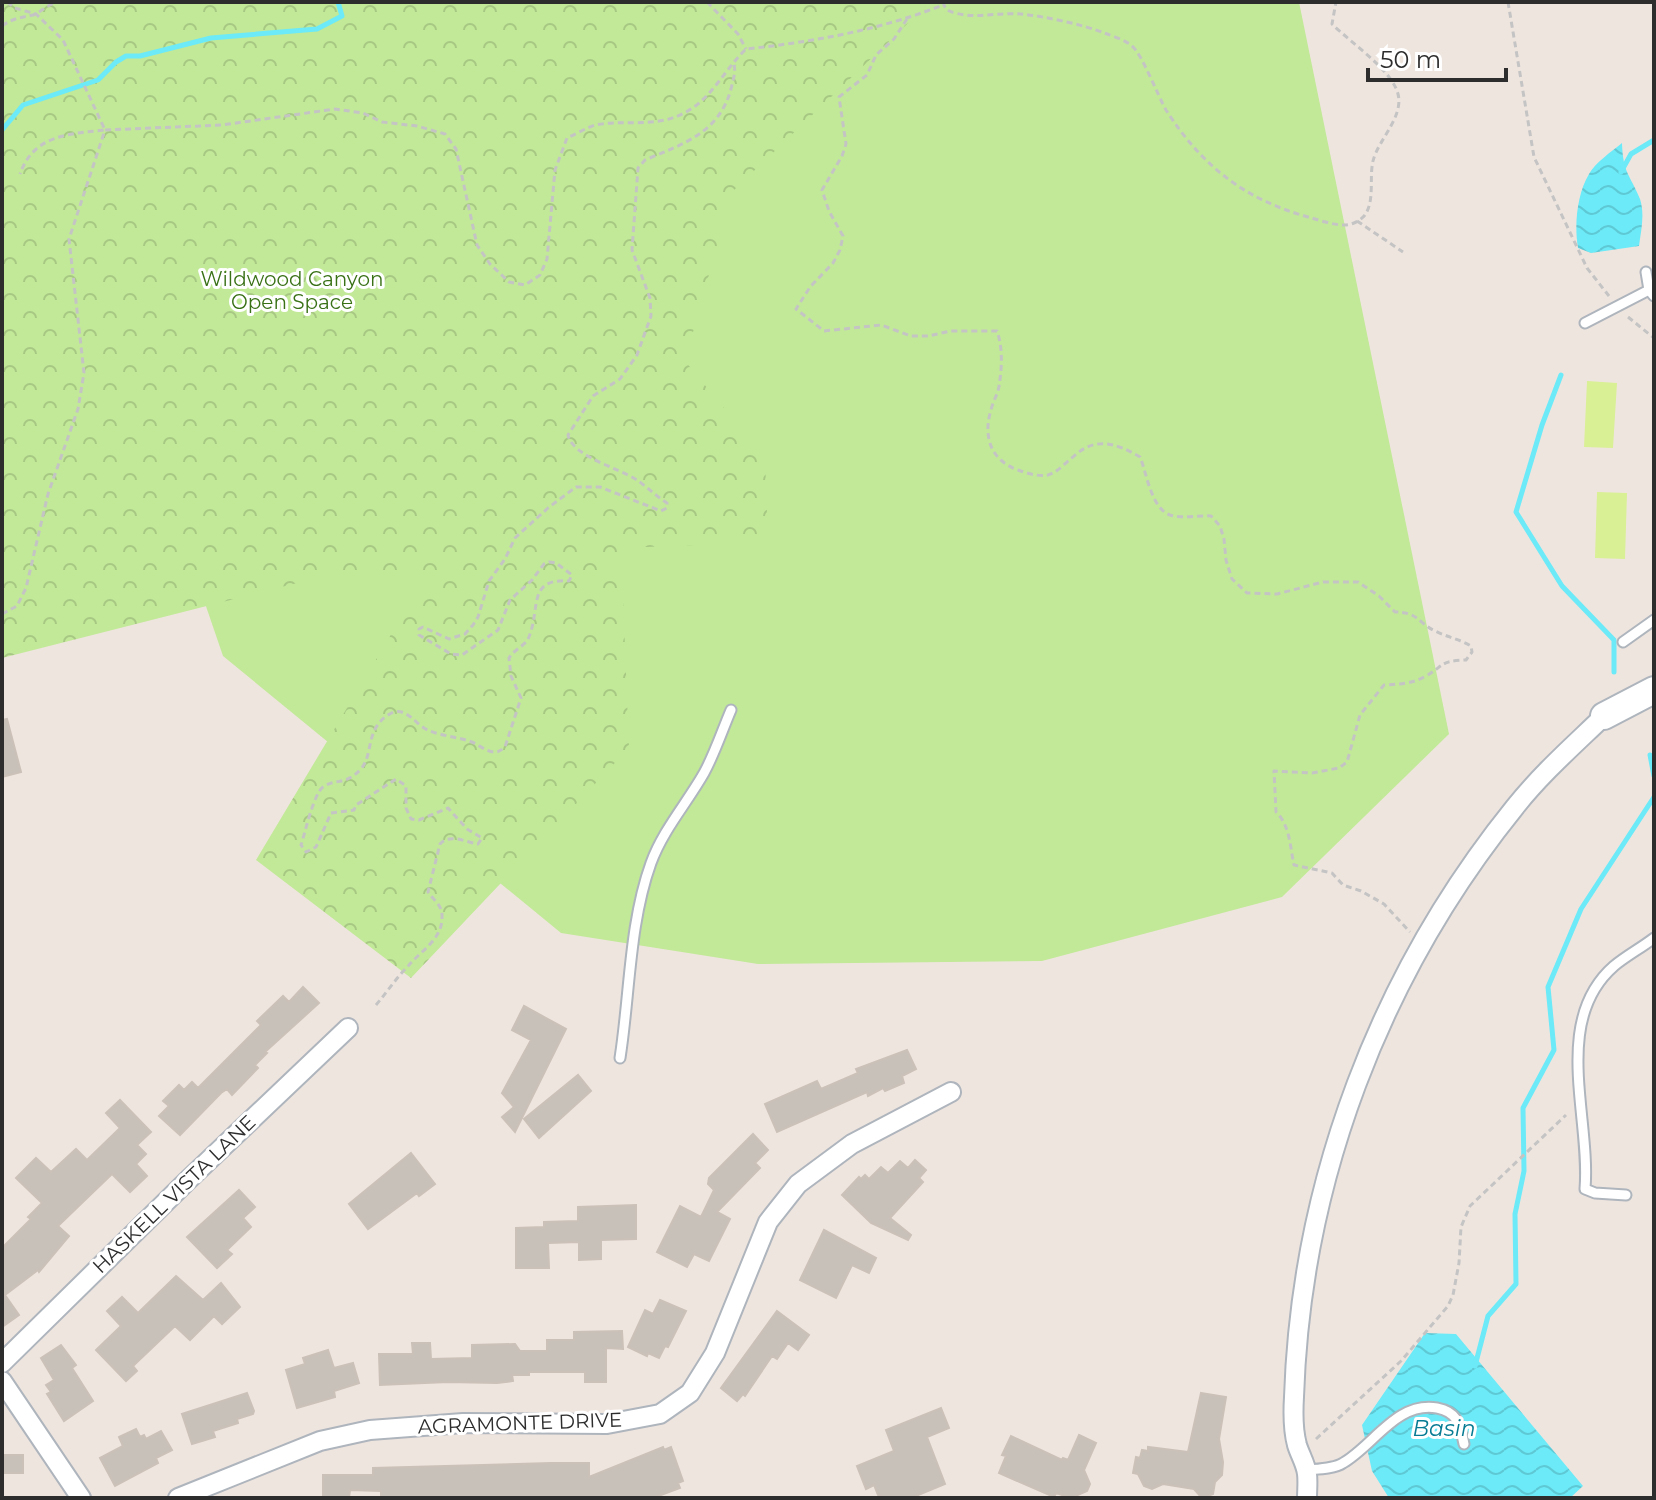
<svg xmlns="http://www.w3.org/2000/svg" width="1656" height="1500" font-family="Montserrat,sans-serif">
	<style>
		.grass { fill: #c2e998 }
		.park { fill: url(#park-crowns) }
		.pitch { fill: #d9f094 }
		.water { fill: url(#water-waves) }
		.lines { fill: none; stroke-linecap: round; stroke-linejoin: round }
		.stream { stroke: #6ceaf7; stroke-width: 5 }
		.building { fill: #c8c1ba; stroke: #cbc1b8; stroke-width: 2 }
		.lane-casing { stroke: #afb5bd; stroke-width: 13 }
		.street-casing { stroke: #afb5bd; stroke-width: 22 }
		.secondary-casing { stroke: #afb5bd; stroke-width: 30 }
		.path { stroke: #c4c4c4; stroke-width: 3; stroke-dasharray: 6 4; stroke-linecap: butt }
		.lane { stroke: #fff; stroke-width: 9 }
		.street { stroke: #fff; stroke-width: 18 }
		.secondary { stroke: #fff; stroke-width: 26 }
		.labels { text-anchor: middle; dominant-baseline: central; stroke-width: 6; stroke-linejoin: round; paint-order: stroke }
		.park-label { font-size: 20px; fill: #397116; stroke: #fff }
		.street-label { font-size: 20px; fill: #2d2d2d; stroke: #fff }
		.water-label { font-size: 22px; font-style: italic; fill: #067b93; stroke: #fff }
	</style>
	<defs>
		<pattern id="park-crowns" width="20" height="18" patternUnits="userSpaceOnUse" patternTransform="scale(2)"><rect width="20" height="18" fill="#c2e998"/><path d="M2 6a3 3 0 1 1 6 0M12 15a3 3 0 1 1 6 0" fill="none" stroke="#a7c883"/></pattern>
		<pattern id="water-waves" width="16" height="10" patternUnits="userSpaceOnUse" patternTransform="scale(2)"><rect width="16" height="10" fill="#6ceaf7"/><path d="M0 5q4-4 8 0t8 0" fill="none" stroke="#5ec9d4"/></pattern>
	</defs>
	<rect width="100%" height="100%" fill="#efe5df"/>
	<path class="grass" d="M2 2H1299L1449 734 1282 897 1042 961 758 964 561 933 223 656 2 9Z"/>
	<path class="park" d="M2 2H930L732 192 685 361 765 458 768 542 621 548 629 748 411 978 256 860 426 576 317 578 2 658Z"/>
	<path class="pitch" d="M1587 381 1617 383 1613 448 1584 447Z
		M1597 492 1627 493 1625 559 1595 558Z"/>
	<path class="water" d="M1622 143C1623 174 1630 174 1640 199 1645 214 1641 231 1639 246L1591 253 1578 248C1574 225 1577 194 1589 174 1596 162 1611 152 1622 143Z
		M1425 1333 1456 1334 1583 1486 1570 1498H1389L1372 1471 1362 1425Z"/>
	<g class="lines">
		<path class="stream" d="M2 130 23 105 98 80 116 62 126 56H140L211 38 317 29 342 16 338 2
			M1621 172 1631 154 1654 140
			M1561 375 1542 425 1516 512 1562 586 1614 640V672
			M1650 755 1654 776
			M1475 1366 1488 1316 1516 1284 1515 1214 1524 1171 1523 1108 1554 1050 1548 987 1581 909 1654 797"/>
	</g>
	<path class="building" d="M7 719 21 772 2 777V720Z
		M303 987 319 1003 265 1052 267 1053 255 1065 258 1068 232 1095 227 1089 221 1093 180 1135 159 1116 169 1106 163 1101 179 1085 184 1090 192 1082 198 1088 261 1025 257 1021 283 996 289 1002Z
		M524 1006 566 1029 515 1132 502 1117 514 1107 502 1093 531 1040 512 1030Z
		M907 1050 916 1069 902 1076 904 1083 885 1091 883 1088 868 1096 867 1092 777 1132 765 1104 817 1081 821 1089 858 1073 856 1069Z
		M578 1075 591 1091 539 1138 524 1119Z
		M120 1100 151 1132 137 1145 146 1154 136 1164 147 1176 130 1192 112 1174 58 1226 69 1236 39 1272 38 1270 5 1295 19 1315 2 1327V1248L31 1219 28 1217 42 1203 16 1178 36 1158 51 1172 76 1149 87 1160 120 1128 106 1113Z
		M753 1134 768 1150 755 1163 760 1168 717 1212 730 1219 709 1261 694 1254 687 1267 657 1252 680 1206 701 1217 714 1190 708 1184 709 1178Z
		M411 1153 435 1184 419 1196 417 1193 368 1229 349 1204Z
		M915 1160 926 1170 919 1178 923 1182 890 1218 911 1235 908 1240 871 1223 842 1195 859 1177 861 1179 865 1175 869 1179 881 1167 888 1173 900 1161 908 1168Z
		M239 1190 255 1207 243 1218 251 1227 227 1250 232 1254 217 1268 187 1237Z
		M636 1205V1239L601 1240V1259L579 1260V1242L548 1243 549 1268H516V1228L544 1227V1222L578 1221V1207Z
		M824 1230 876 1258 869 1273 852 1265 836 1298 800 1280Z
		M176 1276 203 1300 221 1283 240 1307 222 1324 214 1316 190 1340 175 1326 133 1366 137 1371 126 1381 96 1350 121 1326 107 1311 122 1297 138 1313Z
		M660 1300 686 1311 668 1347 665 1346 659 1358 648 1353 647 1356 628 1347 645 1310 653 1314Z
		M777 1311 809 1335 798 1350 788 1343 777 1359 772 1356 745 1396 743 1394 737 1401 721 1388Z
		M622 1331 623 1349 606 1348V1382H585V1372H529V1375H512L513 1381 497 1383 448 1382 380 1385 379 1354H413L412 1343H430L431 1359 472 1358V1345L515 1344 520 1351H547V1340H574V1332Z
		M61 1345 76 1365 72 1368 93 1401 64 1421 47 1394 51 1392 46 1385 54 1380 41 1358Z
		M328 1350 334 1368 353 1363 359 1383 334 1391 335 1397 297 1408 286 1370 305 1364 303 1358Z
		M247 1393 254 1411 253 1414 237 1419 238 1423 213 1431 215 1437 192 1444 182 1414Z
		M1201 1393 1226 1397 1219 1439 1223 1462 1222 1475 1215 1482 1213 1494 1202 1498 1194 1489 1163 1484 1152 1489 1144 1486 1138 1474 1133 1473 1136 1457 1140 1458 1142 1450 1148 1451V1447L1188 1452Z
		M941 1408 949 1428 927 1437 945 1484 911 1498H886L878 1495 874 1485 866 1489 857 1466 894 1451 886 1430Z
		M136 1429 140 1437 144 1435 146 1439 161 1431 172 1450 156 1458 158 1463 115 1486 100 1458 123 1446 119 1437Z
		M1079 1435 1096 1443 1084 1470 1090 1484 1087 1491 1071 1498 1056 1493 1054 1497 999 1473 1006 1456 1002 1455 1011 1436 1062 1460 1063 1458 1068 1460Z
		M663 1447 664 1450 671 1447 683 1481 678 1483 680 1488 653 1498H381V1491L350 1490 349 1498H323V1475H373V1468L551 1463H589V1477Z
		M2 1455H23V1473H2Z"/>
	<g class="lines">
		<defs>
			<path id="lane" d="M1646 272 1649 290 1654 296
				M1585 323 1649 290
				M1623 642 1654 620
				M620 1058C630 994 629 924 651 863 663 830 687 803 704 773 715 753 722 731 731 710
				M1626 1195 1595 1193 1585 1189C1591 1117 1551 1021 1614 966 1626 956 1641 948 1654 938
				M1307 1470C1318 1469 1334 1469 1343 1463 1374 1445 1397 1401 1437 1408 1458 1412 1460 1425 1464 1444"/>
			<path id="street" d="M2 1363 187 1181 348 1028
				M2 1381 81 1498
				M178 1498 320 1441 370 1430 463 1423 607 1424 660 1414 690 1393 715 1353 768 1222 798 1184 852 1144 951 1092
				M1307 1498C1307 1490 1308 1482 1307 1474 1306 1464 1300 1455 1297 1445 1293 1430 1293 1413 1294 1397 1301 1182 1380 974 1515 807 1541 774 1574 745 1604 716"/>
			<path id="secondary" d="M1604 716 1654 690"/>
		</defs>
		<use href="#lane" class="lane-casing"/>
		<use href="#street" class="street-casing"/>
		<use href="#secondary" class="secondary-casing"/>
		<path class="path" d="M7 2 15 8 36 14 63 40 105 130C70 134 34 134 20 174
			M707 2 738 34 746 49
			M943 2C945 9 947 11 955 13 976 19 999 12 1021 14 1043 16 1085 25 1104 33 1113 36 1125 40 1132 46 1142 54 1158 96 1166 110 1202 166 1244 199 1308 217 1319 220 1332 225 1344 225 1352 225 1360 221 1365 215 1375 200 1369 178 1373 161 1378 140 1404 117 1398 94 1392 70 1351 43 1332 24L1336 2
			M1508 2 1534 157 1587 268 1609 296
			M907 19 894 39 876 55 867 75 839 97 846 144 842 156 822 190 829 211 843 236 840 250 833 263 810 287 796 309 824 331 881 325 911 336H928L951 331H997C1003 348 1002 368 999 386 998 394 993 401 991 410 983 436 990 460 1018 470 1026 473 1039 477 1048 475 1058 472 1065 463 1073 457 1095 436 1116 443 1140 457 1147 474 1151 508 1170 515 1182 519 1198 515 1211 516L1220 526 1224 539 1226 560 1232 579 1247 593 1277 594 1323 582H1358L1379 596 1395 612C1418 612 1417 622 1435 631 1447 637 1459 639 1471 646L1472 652 1466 660C1438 661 1445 666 1424 677 1412 684 1398 684 1384 685L1360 715 1347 762 1339 768 1312 773 1274 771 1276 812C1290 825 1290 847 1294 865L1332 873 1343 885 1361 891 1384 904 1410 932
			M2 26C13 18 20 18 33 15 41 12 47 5 57 2
			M1357 221 1403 252
			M1628 317 1654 338
			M2 614 17 606 26 588 48 494 78 409 84 373 69 239 105 130 222 125 335 109 363 113 382 122 417 126 445 134 456 149 477 245 490 264 509 282 525 285 540 275 547 259 555 170 567 138C576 134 586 128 595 125 624 119 656 129 686 112 712 98 725 69 746 49 812 42 880 30 943 5
			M376 1005C387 992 397 977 409 965 421 951 442 939 442 918 443 905 434 901 428 892L440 844C450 833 465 842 478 844L482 838 467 829 448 808 419 820 411 819 406 808V786L396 779 356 805 354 810 331 813 316 847 306 852 301 845C305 833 314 793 323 787 336 778 345 786 361 769 374 753 365 730 388 715 406 703 415 726 430 731 443 736 458 737 472 742 479 745 487 752 494 752 500 752 501 750 505 747L521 698 511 676 509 658C515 648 527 646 530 634 540 607 528 578 569 581L572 575 556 563 549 562 544 564 532 580 510 600 498 630 462 655 451 654 419 635V629L423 627 449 639 465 634 473 625 478 617 489 581 505 559 515 538 548 508 576 487H600L661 511 667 508V503C656 496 647 487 637 480 619 468 573 457 568 435L593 396 620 379 637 355 651 316 650 298 632 250 638 168 645 160C683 144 719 133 731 89 733 80 736 73 734 64
			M1316 1439 1401 1361 1448 1306 1453 1295 1459 1263 1461 1227 1470 1206 1566 1115"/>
		<use href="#lane" class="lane"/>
		<use href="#street" class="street"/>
		<use href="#secondary" class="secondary"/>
	</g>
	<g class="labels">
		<g class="park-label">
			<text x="292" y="279">Wildwood Canyon<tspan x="292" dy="23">Open Space</tspan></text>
		</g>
		<g class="street-label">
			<text transform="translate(174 1194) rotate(-44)">HASKELL VISTA LANE</text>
			<text transform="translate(520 1423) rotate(-2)">AGRAMONTE DRIVE</text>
		</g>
		<g class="water-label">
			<text x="1444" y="1428">Basin</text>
		</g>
	</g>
	<rect width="1656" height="1500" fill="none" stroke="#2d2d2d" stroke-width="8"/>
	<path d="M1368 68v12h138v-12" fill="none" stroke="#2d2d2d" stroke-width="4"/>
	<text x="1380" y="68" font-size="24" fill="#2d2d2d" stroke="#ffffff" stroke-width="6" paint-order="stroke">50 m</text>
</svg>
